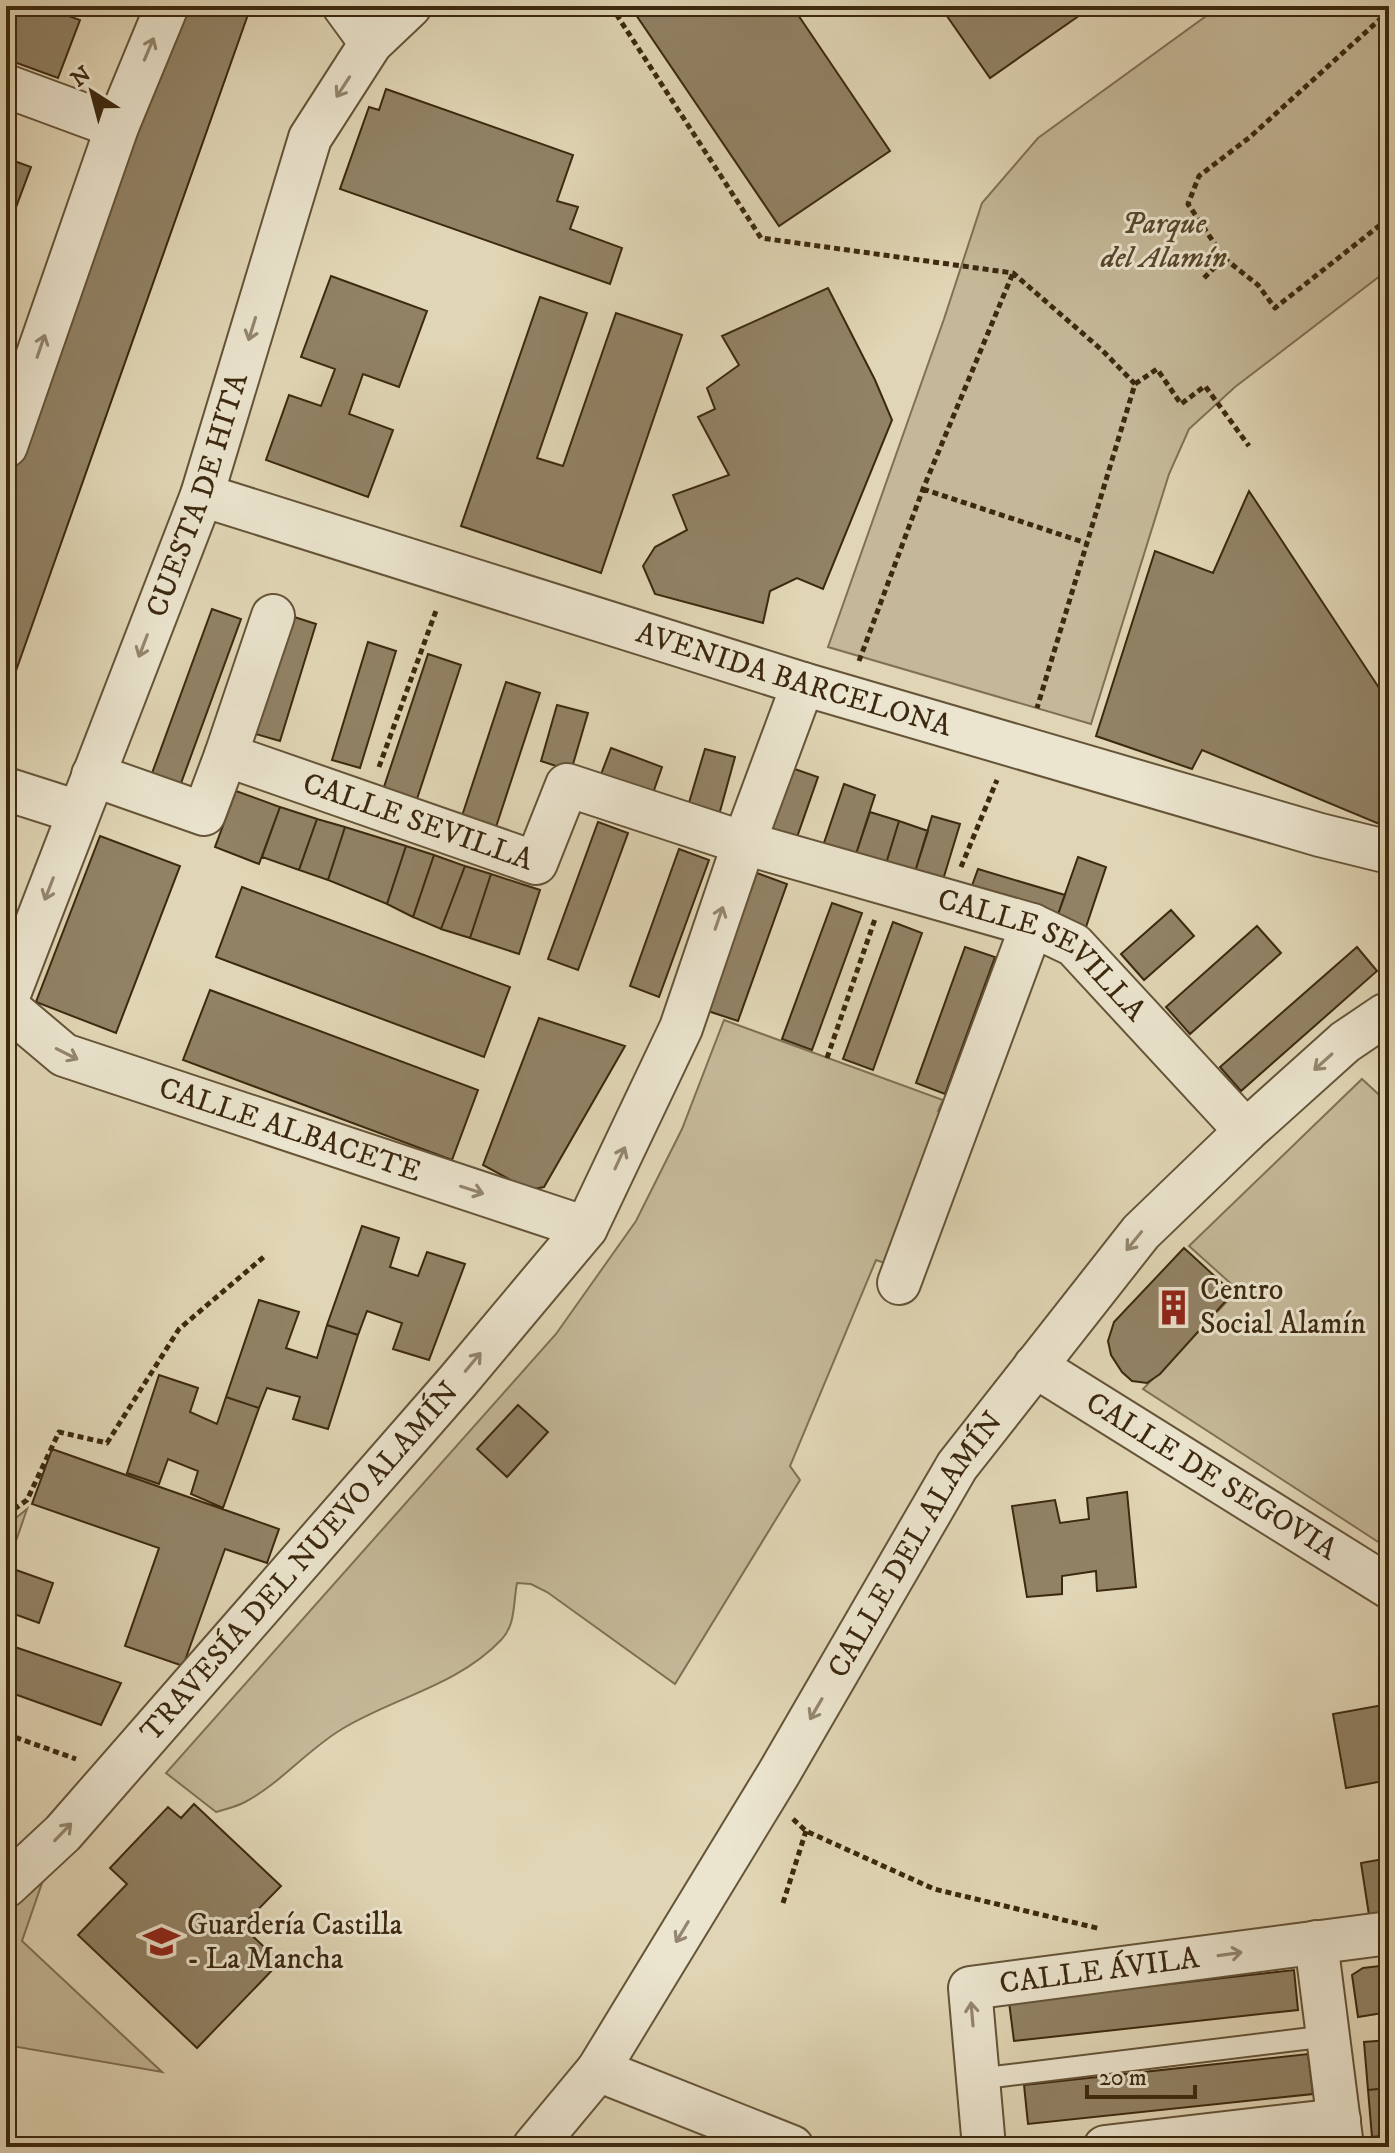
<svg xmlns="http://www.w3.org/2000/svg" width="1395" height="2153" font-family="'IM FELL DW Pica',serif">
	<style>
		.green { fill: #c4b898; stroke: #807054; stroke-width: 2 }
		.building { fill: #918265; stroke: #3c290f; stroke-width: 2 }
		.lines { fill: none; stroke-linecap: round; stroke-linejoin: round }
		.lane-casing { stroke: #655438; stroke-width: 24 }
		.street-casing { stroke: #655438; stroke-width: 46 }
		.path { stroke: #3c290f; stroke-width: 5; stroke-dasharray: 6 4; stroke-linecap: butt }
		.lane { stroke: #ebe4ce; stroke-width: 20 }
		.street { stroke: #ebe4ce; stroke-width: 42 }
		.oneway { stroke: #94866e }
		.labels { text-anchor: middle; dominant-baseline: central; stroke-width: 6; stroke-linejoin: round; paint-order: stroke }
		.park-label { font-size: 30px; font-style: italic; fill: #57462a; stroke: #ebe4ce }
		.street-label { font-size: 30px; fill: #3c290f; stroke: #ebe4ce }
		.poi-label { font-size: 30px; fill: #3c290f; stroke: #ebe4ce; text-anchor: start }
	</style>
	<rect width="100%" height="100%" fill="#e0d5b4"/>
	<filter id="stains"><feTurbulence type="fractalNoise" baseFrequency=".0025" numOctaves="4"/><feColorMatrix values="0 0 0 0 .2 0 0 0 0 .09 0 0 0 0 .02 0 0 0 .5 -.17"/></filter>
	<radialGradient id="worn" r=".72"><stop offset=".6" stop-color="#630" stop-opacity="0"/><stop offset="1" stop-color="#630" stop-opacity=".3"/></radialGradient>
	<path class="green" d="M1220 6H1389V269L1235 387 1189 429 1169 474 1091 724 828 647 944 319 982 203 1038 138Z
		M724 1020 943 1100 938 1111 946 1114 885 1263 876 1260 790 1466 800 1480 675 1684 547 1592 531 1584 517 1583C513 1603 516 1625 501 1640 457 1686 395 1697 342 1729 307 1750 281 1783 245 1802 236 1807 225 1809 216 1812L166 1773 556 1334 636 1221 682 1129Z
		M1362 1079 1389 1104V1399L1381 1400 1389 1469V1549L1143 1389 1238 1290 1189 1246Z
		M27 1509 6 1570V1526Z
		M42 1883 22 1941 162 2072 6 2045V1904Z"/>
	<path class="building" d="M6 6H41L80 20 58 78 6 59Z
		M179 6H251L6 699V495Z
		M630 6H792L890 151 779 226Z
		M940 6H1093L990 78Z
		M386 89 573 155 557 201 578 207 570 229 622 248 610 284 340 189 369 107 379 110Z
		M6 158 31 167 9 226 6 225Z
		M331 276 427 311 399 387 363 374 349 414 393 430 368 497 266 460 289 395 321 406 335 369 301 357Z
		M828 288 875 380 892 420 823 589 797 578 770 591 763 623 655 594 643 566 655 547 687 530 673 495 729 475 698 417 715 409 707 388 739 365 722 336Z
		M540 297 587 313 537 458 563 466 616 313 682 335 601 573 461 526Z
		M1249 491 1389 703V828L1202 750 1192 769 1096 736 1155 551 1213 573Z
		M212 609 241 619 180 786 151 776Z
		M288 615 316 624 280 741 252 733Z
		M368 642 396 651 360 768 332 760Z
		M428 654 461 665 415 805 382 793Z
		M506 682 540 693 494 833 460 822Z
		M557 705 588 713 571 771 541 761Z
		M611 748 662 767 652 796 600 777Z
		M705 749 735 757 719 815 688 806Z
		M786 766 818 777 796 840 765 830Z
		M844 784 875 795 855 857 823 846Z
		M236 791 280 807 259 864 215 847Z
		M280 807 317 819 299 870 262 857Z
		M870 812 899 821 885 867 855 857Z
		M932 816 960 824 942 883 914 875Z
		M317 819 345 827 328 880 299 870Z
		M899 821 928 831 914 875 885 867Z
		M598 822 628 833 578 970 548 959Z
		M345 827 406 846 387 904 328 880Z
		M100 836 180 866 116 1033 36 1002Z
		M406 846 434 855 413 917 387 904Z
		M679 849 709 860 659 997 630 986Z
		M434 855 465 866 441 929 413 917Z
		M1078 857 1106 867 1085 930 1056 920Z
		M465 866 491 874 470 938 441 929Z
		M978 869 1065 895 1056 920 969 894Z
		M757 873 787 884 738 1021 708 1011Z
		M491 874 540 890 519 954 470 938Z
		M242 887 510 987 484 1057 216 957Z
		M832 903 862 913 812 1050 782 1039Z
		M1171 910 1194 936 1144 980 1121 954Z
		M893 922 922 933 873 1070 843 1059Z
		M1257 926 1281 953 1190 1034 1166 1007Z
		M965 947 995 957 945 1094 916 1083Z
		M1357 947 1377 971 1241 1091 1220 1067Z
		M210 990 478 1090 452 1160 183 1060Z
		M539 1018 625 1046 544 1187 529 1190 483 1165Z
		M362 1226 399 1238 390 1267 418 1276 427 1252 465 1264 429 1360 393 1349 402 1323 367 1311 358 1335 327 1325Z
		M1184 1248 1233 1293 1160 1374 1147 1383 1132 1381 1122 1372 1111 1355 1108 1341 1114 1322Z
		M259 1300 299 1312 286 1348 317 1358 327 1325 358 1335 328 1429 293 1419 300 1397 267 1388 259 1408 226 1397Z
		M159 1375 198 1388 190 1412 217 1424 226 1397 259 1408 223 1508 191 1494 198 1471 168 1459 159 1484 127 1473Z
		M518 1405 548 1432 507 1477 477 1449Z
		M52 1449 279 1529 267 1563 225 1549 183 1666 125 1646 159 1548 32 1504Z
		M1127 1492 1136 1587 1097 1591 1096 1571 1062 1576V1594L1027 1597 1012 1506 1055 1500 1060 1523 1089 1519 1087 1498Z
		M16 1570 53 1583 39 1623 6 1611V1597Z
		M6 1644 121 1683 101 1725 6 1691Z
		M1389 1704V1780L1346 1788 1333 1714Z
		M194 1804 281 1886 242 1926 280 1962 197 2048 78 1935 127 1884 110 1868 168 1807 181 1818Z
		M1389 1858V1912L1369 1915 1361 1863Z
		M1380 1966H1389V2012L1358 2017 1352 1975 1363 1968Z
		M1294 1970 1298 2010 1014 2041 1009 2002Z
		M1389 2040V2088L1368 2090 1364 2042Z
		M1308 2054 1313 2094 1028 2124 1024 2085Z
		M1389 2088V2135L1372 2137 1368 2090Z
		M6 2100 15 2103 6 2136Z"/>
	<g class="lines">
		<defs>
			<path id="lane" d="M977 2079 1328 2036"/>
			<g id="street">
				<path d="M344 6 371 43"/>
				<path d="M6 86 117 127"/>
				<path d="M6 446 117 127 167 6"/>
				<path id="s1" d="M202 495 803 684 1320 835 1389 852"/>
				<path id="s2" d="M273 616 226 755 536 863 567 785 744 843 1032 925 1074 945 1246 1131"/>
				<path d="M93 775 204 814 226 755"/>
				<path d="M6 789 78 812"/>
				<path id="s3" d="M6 1002 202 495 310 138 371 43 410 6"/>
				<path id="s4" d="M6 1006 64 1055 586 1228"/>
				<path d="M899 1283 1032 925"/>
				<path id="s5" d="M1035 1366 1389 1587"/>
				<path id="s6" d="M6 1886 63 1833 457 1382 586 1228 681 1028 744 843 803 684"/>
				<path d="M1316 1942 1342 2147"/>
				<path d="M598 2070 792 2147"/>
				<path id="s7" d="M534 2147 598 2070 779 1773 957 1466 1141 1232 1246 1131 1345 1042 1385 1015"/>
				<path id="s8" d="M984 2147 970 1988 1389 1933"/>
				<path d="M1105 2147 1339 2120"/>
			</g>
		</defs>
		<use href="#lane" class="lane-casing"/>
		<use href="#street" class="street-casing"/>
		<path class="path" d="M611 6 761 238 1013 273 1103 351 1135 384 1037 708
			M1224 258 1258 285 1275 308 1389 218
			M1204 278 1224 258 1188 204 1199 176 1250 137 1389 11
			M1135 384 1157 369 1181 404 1205 386 1249 446
			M923 489 1086 543
			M859 661 923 489 1013 273
			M379 767 437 608
			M961 867 997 780
			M827 1058 875 919
			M6 1515 27 1500 59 1432 107 1443 179 1329 266 1255
			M6 1734 76 1759
			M793 1819 806 1831 934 1889 1101 1929
			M783 1903 806 1831"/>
		<use href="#lane" class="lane"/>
		<use href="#street" class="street"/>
	</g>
	<defs><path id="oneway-shaft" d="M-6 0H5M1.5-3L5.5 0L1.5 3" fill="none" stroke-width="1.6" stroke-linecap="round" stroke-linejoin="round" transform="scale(2)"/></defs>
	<g class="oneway">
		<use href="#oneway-shaft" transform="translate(149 49) rotate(-67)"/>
		<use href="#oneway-shaft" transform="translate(343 87) rotate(123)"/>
		<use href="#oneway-shaft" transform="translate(252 329) rotate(107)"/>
		<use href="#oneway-shaft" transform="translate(41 346) rotate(-71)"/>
		<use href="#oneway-shaft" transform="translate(143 646) rotate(111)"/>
		<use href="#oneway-shaft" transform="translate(49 889) rotate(111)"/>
		<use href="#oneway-shaft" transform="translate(719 918) rotate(-71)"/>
		<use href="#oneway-shaft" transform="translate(67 1054) rotate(27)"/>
		<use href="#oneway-shaft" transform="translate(1323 1062) rotate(138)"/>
		<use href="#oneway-shaft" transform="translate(620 1158) rotate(-65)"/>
		<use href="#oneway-shaft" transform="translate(472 1190) rotate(18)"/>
		<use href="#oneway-shaft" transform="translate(1134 1241) rotate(129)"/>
		<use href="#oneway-shaft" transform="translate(473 1362) rotate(-50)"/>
		<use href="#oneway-shaft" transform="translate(816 1709) rotate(120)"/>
		<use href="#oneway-shaft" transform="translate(63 1832) rotate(-46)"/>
		<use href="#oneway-shaft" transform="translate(682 1932) rotate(121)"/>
		<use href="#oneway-shaft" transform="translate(1230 1954) rotate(-8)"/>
		<use href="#oneway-shaft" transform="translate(972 2014) rotate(-95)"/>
	</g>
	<defs>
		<symbol id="building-bare" viewBox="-9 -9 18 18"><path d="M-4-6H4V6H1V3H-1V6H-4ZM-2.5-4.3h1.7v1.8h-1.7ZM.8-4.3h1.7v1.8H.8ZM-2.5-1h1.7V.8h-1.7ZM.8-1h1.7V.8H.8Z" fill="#8f2418" stroke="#ebe4ce" stroke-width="2.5" paint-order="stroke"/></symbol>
		<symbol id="school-bare" viewBox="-9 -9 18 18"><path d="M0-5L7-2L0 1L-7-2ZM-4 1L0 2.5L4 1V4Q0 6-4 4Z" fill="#8f2418" stroke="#ebe4ce" stroke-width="2.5" paint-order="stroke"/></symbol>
	</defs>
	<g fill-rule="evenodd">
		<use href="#building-bare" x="1148" y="1282" width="51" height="51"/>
		<use href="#school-bare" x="136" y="1916" width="51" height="51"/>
	</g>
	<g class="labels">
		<g class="park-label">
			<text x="1164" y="224">Parque<tspan x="1164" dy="34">del Alamín</tspan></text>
		</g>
		<g class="street-label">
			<text stroke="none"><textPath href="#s3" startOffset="542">CUESTA DE HITA</textPath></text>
			<text stroke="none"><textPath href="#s1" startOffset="620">AVENIDA BARCELONA</textPath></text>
			<text stroke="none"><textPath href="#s2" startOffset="350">CALLE SEVILLA</textPath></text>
			<text stroke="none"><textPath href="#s2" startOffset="1068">CALLE SEVILLA</textPath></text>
			<text stroke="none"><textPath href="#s4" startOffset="314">CALLE ALBACETE</textPath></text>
			<text stroke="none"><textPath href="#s5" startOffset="208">CALLE DE SEGOVIA</textPath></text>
			<text stroke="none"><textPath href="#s7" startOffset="714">CALLE DEL ALAMÍN</textPath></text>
			<text stroke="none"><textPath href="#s6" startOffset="438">TRAVESÍA DEL NUEVO ALAMÍN</textPath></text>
			<text stroke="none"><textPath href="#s8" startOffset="290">CALLE ÁVILA</textPath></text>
		</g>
		<g class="poi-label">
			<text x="1200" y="1290">Centro<tspan x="1200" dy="34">Social Alamín</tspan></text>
			<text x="187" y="1925">Guardería Castilla<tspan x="187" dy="34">- La Mancha</tspan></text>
		</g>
	</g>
	<rect width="1395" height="2153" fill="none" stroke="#e0d5b4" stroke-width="32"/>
	<rect x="8" y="8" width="1379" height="2137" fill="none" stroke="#3c290f" stroke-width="4"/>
	<rect x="16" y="16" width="1363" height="2121" fill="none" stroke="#3c290f" stroke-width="2"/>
	<g transform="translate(92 92) rotate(324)" stroke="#ebe4ce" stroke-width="6" paint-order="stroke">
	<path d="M0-6L14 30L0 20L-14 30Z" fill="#3c290f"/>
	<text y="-12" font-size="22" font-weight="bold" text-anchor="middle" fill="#3c290f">N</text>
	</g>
	<path d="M1087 2085v12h108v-12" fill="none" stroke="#3c290f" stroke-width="4"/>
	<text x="1099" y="2085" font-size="24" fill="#3c290f" stroke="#ebe4ce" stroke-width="6" paint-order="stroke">20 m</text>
	<rect width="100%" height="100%" filter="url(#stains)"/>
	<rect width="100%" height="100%" fill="url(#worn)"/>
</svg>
